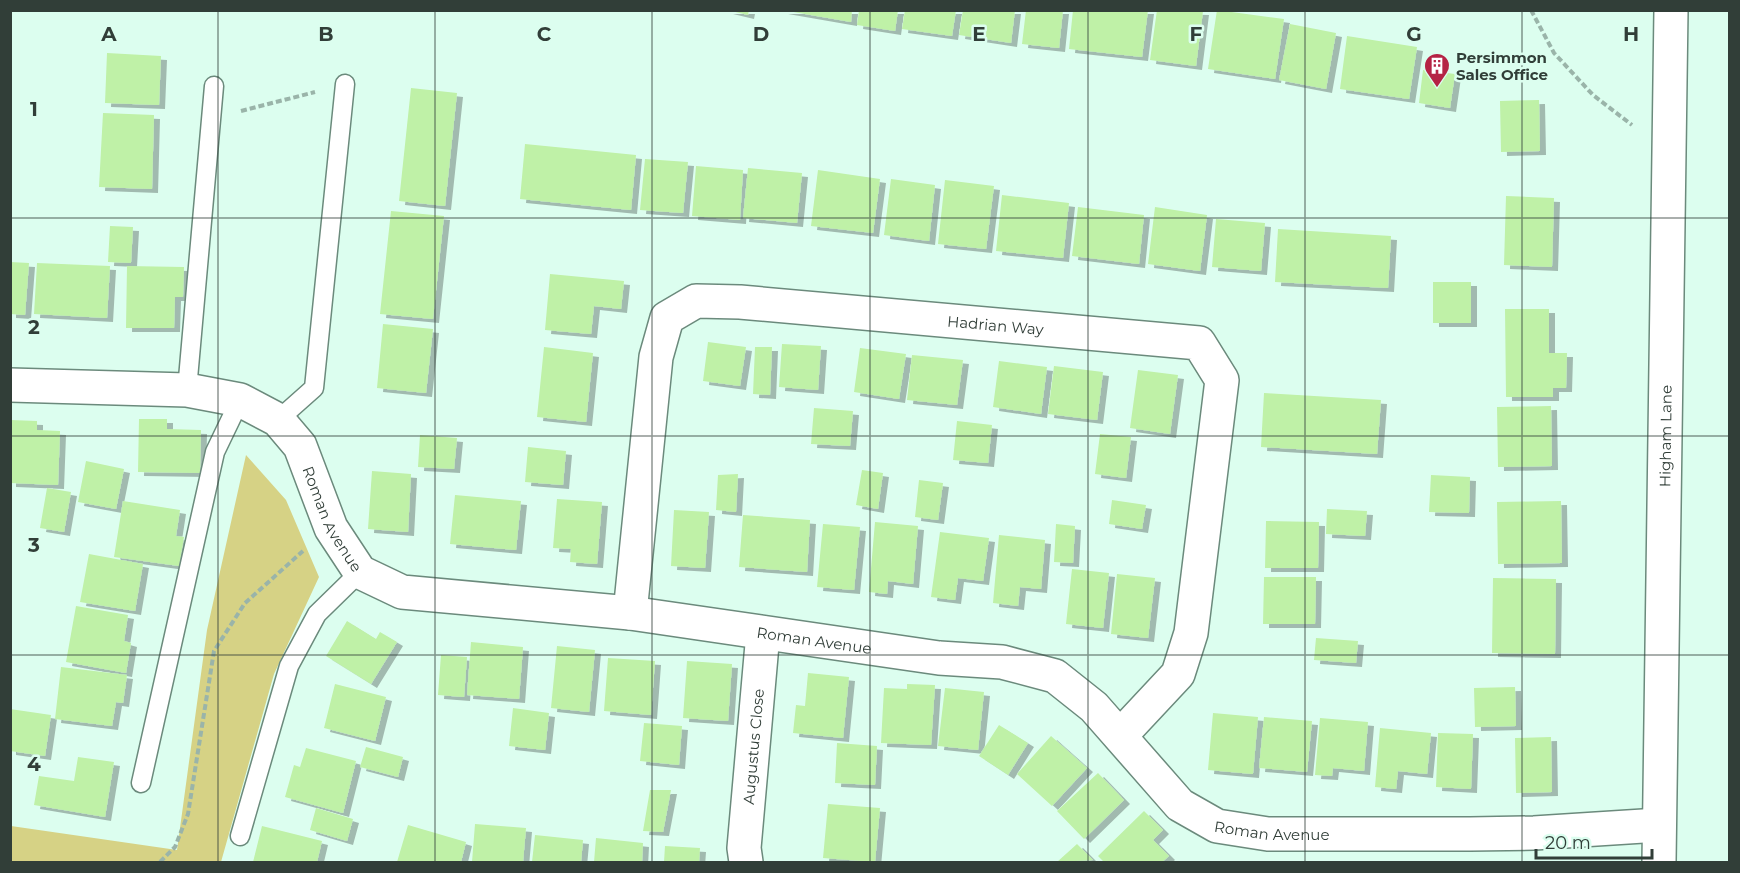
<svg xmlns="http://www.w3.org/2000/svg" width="1740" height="873" font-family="Montserrat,sans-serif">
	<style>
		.green { fill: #d6d285 }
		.building { fill: #bff1a7; filter: url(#shadow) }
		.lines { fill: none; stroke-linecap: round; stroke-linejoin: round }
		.service-casing { stroke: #6b8a7c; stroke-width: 21 }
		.minor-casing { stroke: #6b8a7c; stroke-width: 36 }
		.tertiary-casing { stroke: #6b8a7c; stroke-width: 36 }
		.path { stroke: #9ab4a9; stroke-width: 4; stroke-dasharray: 6 3; stroke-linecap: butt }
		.service { stroke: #fff; stroke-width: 18 }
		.minor { stroke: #fff; stroke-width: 33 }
		.tertiary { stroke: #fff; stroke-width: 33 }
		.grid { fill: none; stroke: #313e38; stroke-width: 1.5; stroke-opacity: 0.55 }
		.labels { text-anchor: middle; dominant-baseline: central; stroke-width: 5; stroke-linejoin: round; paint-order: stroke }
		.poi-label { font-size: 15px; font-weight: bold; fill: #313e38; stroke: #dcfeef; text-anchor: start }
		.street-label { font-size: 15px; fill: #313e38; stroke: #dcfeef }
		.grid-label { font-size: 20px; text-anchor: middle; font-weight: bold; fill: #313e38; stroke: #dcfeef; stroke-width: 5; stroke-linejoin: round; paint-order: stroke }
	</style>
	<defs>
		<filter id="shadow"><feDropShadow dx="6" dy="4" stdDeviation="0" flood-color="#0004"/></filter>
	</defs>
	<rect width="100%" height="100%" fill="#dcfeef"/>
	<path class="green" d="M246 455 286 500 319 577 274 674 221 862H11V826L177 850 207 630Z"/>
	<path class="building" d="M727 10H749L748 15Z
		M782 10H852L851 22Z
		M859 10H898L895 31 857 25Z
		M905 10H956L952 36 902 29Z
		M963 10H1015L1011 43 959 35Z
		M1026 10H1063L1059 48 1022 44Z
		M1073 10H1148L1142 57 1069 49Z
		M1157 10 1203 11 1196 66 1150 60Z
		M1217 10 1284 19 1275 79 1208 69Z
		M1290 24 1336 33 1326 89 1279 80Z
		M1347 36 1417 47 1409 99 1340 89Z
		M107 53 161 56 159 105 105 103Z
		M1423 70 1455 74 1450 108 1419 103Z
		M411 88 457 93 445 206 399 201Z
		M1539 100 1540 151 1501 152 1500 101Z
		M103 113 154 115 152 189 99 187Z
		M525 144 636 155 631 210 520 199Z
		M645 159 688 162 683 213 640 210Z
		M696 166 743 170 740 220 692 216Z
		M748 168 802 173 797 223 743 218Z
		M818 170 880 179 873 233 811 226Z
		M891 179 935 185 929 241 884 235Z
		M945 180 994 186 986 249 938 244Z
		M1002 195 1069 203 1063 258 996 251Z
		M1506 196 1554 198 1552 267 1504 265Z
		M1078 207 1144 215 1139 264 1072 256Z
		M1155 207 1207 215 1200 271 1148 264Z
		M391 211 444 216 433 319 380 314Z
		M1216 219 1265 223 1261 271 1212 267Z
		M110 226 133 227 131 263 108 262Z
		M1278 229 1391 236 1388 288 1275 282Z
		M10 262 29 263 25 315 10 314Z
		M37 263 110 266 107 318 34 314Z
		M127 266 184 267 183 297H175L174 328H126Z
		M550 274 624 281 621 309 594 306 591 334 545 330Z
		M1433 282H1471V323H1433Z
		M1505 309H1549V353H1567L1566 388H1553V397H1506Z
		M383 324 433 329 426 393 377 388Z
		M708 342 746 347 740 386 703 381Z
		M782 344 821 346 818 390 779 387Z
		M544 347 593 353 586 422 537 417Z
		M755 347H772L770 395 753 394Z
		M860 348 906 354 899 399 854 392Z
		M912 355 963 360 957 405 907 400Z
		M999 361 1047 367 1041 414 993 407Z
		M1054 366 1103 372 1097 420 1048 414Z
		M1138 370 1178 375 1170 434 1130 428Z
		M1264 393 1381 400 1377 454 1261 447Z
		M1551 406 1552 466 1498 467 1497 407Z
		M814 408 853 411 850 446 811 444Z
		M139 419H167V429L201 430 200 473 138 472Z
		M10 420 37 421V430L60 431 58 485 10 483Z
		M957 421 992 425 988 463 953 460Z
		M1100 434 1131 437 1126 478 1095 474Z
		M420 435 457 438 454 469 418 467Z
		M528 447 566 451 563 485 525 482Z
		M86 461 124 469 116 509 78 502Z
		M862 470 883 473 878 509 856 505Z
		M372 471 411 474 408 532 368 529Z
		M738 474 736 512 716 510 718 475Z
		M1431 475 1470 477 1469 513 1429 512Z
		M919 480 943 483 938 520 915 517Z
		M47 488 71 492 64 532 40 528Z
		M455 495 521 501 516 550 450 544Z
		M557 499 602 502 597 564 570 562 571 549 553 548Z
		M1112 500 1146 505 1142 529 1109 524Z
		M123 501 180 510 176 536 184 537 179 566 114 557Z
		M1561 501 1562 563 1498 564 1497 502Z
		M1327 509 1367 511 1365 536 1326 534Z
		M674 510 709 512 705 568 671 566Z
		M743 515 810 520 807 572 739 567Z
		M1266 521 1319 522 1318 568H1265Z
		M875 522 918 526 913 584 888 581 887 594 869 592Z
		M823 524 860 527 854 590 817 587Z
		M1056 524 1075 526 1073 563 1054 562Z
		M940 532 989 538 983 581 958 578 955 600 931 597Z
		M999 535 1045 540 1041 589 1020 587 1018 606 993 603Z
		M89 554 143 564 135 611 80 602Z
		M1072 569 1109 573 1103 628 1066 624Z
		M1117 574 1155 578 1148 638 1111 634Z
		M1264 577H1316L1315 624H1263Z
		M1493 578 1556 579 1555 654 1492 653Z
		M76 606 128 615 124 641 131 643 126 673 66 662Z
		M347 621 376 639 380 632 397 642 371 684 326 656Z
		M1316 638 1358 641 1356 663 1314 660Z
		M471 642 523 647 519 699 467 695Z
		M557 646 595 650 589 712 551 708Z
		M441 655 467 657 464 697 438 695Z
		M608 658 655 661 651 715 604 711Z
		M687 661 732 664 728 721 683 718Z
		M61 667 127 675 123 703 116 702 112 726 55 719Z
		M808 673 849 677 843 738 793 733 796 705 805 706Z
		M335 684 386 697 375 741 324 728Z
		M907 684 935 685 931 745 881 743 884 688 907 689Z
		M1515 687 1516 726 1475 727 1474 688Z
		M945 688 984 692 978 750 938 746Z
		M513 708 549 713 545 750 509 746Z
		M10 709 51 715 45 756 10 751Z
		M1213 713 1258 717 1253 774 1208 770Z
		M1264 717 1312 721 1307 772 1259 768Z
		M1320 718 1368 722 1364 771 1333 768 1332 776 1315 775Z
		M644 723 682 726 679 765 640 761Z
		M999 725 1028 743 1008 775 979 756Z
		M1380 728 1431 733 1427 774 1398 771 1396 789 1375 787Z
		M1438 733 1473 734 1471 789 1436 787Z
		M1051 736 1087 768 1052 806 1017 774Z
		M1551 737 1552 792 1516 793 1515 738Z
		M837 743 877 746 875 785 835 783Z
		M366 747 403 757 398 777 360 767Z
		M306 748 356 761 343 813 285 797 294 765 300 767Z
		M78 757 114 762 105 817 34 805 39 776 74 781Z
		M1098 773 1124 800 1084 839 1057 811Z
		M650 790H671L663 832 643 831Z
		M828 804 880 808 875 862 823 858Z
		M316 808 353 819 347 841 310 830Z
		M1144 811 1163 830 1153 840 1169 856 1162 862H1104L1098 856Z
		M475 824 526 828 523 862H472Z
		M408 825 466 842 461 862H397Z
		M262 826 322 841 317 862H253Z
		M535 835 583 840 581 862H532Z
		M596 838 643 843 642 862H594Z
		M1077 844 1093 860 1057 862Z
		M665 846 700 848 699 862H664Z"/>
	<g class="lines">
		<defs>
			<path id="service" d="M187 390 214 86
				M278 420 314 388 345 84
				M141 783 215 452 240 400
				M240 836 289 666 317 614 360 572"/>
			<g id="minor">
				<path id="s1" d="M10 385 187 390 240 400 278 420 300 446 331 528 360 572 402 592 630 613 939 658 1002 662 1055 676 1094 707 1180 805 1217 826 1268 834H1470L1534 833 1659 825"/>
				<path id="s2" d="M630 613 656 357 667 318 696 301 740 302 1199 343 1222 380 1191 633 1178 674 1120 736"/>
				<path id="s3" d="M746 862 744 848 763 633"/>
			</g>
			<g id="tertiary">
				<path id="s4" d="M1659 862 1671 10"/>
			</g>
		</defs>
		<use href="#service" class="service-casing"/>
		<use href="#minor" class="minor-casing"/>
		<use href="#tertiary" class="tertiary-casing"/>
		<path class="path" d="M1531 10 1554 53 1593 95 1632 125
			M241 111 315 92
			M160 862 175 847 188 814 214 651 245 603 303 551"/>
		<use href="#service" class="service"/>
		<use href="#minor" class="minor"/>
		<use href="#tertiary" class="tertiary"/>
	</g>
	<path class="grid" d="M218 10V862M435 10V862M652 10V862M870 10V862M1088 10V862M1305 10V862M1522 10V862M10 218H1730M10 436H1730M10 655H1730"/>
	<defs>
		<symbol id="building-pin" viewBox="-11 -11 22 30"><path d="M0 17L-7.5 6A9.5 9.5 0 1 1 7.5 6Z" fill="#b52345" stroke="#dcfeef"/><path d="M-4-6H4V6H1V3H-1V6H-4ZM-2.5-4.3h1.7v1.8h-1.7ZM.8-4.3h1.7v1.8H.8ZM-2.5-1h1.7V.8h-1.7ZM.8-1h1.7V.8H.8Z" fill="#fff"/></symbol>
	</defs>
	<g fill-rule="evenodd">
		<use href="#building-pin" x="1422" y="51" width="30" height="40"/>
	</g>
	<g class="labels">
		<g class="poi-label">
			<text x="1456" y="57">Persimmon<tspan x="1456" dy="17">Sales Office</tspan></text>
		</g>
		<g class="street-label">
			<text stroke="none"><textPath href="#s2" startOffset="632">Hadrian Way</textPath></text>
			<text stroke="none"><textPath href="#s4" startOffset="426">Higham Lane</textPath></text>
			<text stroke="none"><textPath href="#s1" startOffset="388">Roman Avenue</textPath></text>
			<text stroke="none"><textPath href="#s1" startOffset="910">Roman Avenue</textPath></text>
			<text stroke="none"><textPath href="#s3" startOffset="116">Augustus Close</textPath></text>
			<text stroke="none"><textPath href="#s1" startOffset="1432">Roman Avenue</textPath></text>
		</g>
	</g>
	<g class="grid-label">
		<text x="109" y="41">A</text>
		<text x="326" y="41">B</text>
		<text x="544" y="41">C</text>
		<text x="761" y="41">D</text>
		<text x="979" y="41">E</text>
		<text x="1196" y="41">F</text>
		<text x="1414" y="41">G</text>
		<text x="1631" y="41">H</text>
		<text x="34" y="116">1</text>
		<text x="34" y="334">2</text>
		<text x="34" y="552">3</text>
		<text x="34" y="771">4</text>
	</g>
	<rect width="1740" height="873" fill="none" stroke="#313e38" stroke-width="24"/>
	<path d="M1536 849v9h116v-9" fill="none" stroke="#313e38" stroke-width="3"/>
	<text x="1545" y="849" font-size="18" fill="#313e38" stroke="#dcfeef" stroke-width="4.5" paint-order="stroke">20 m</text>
</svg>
